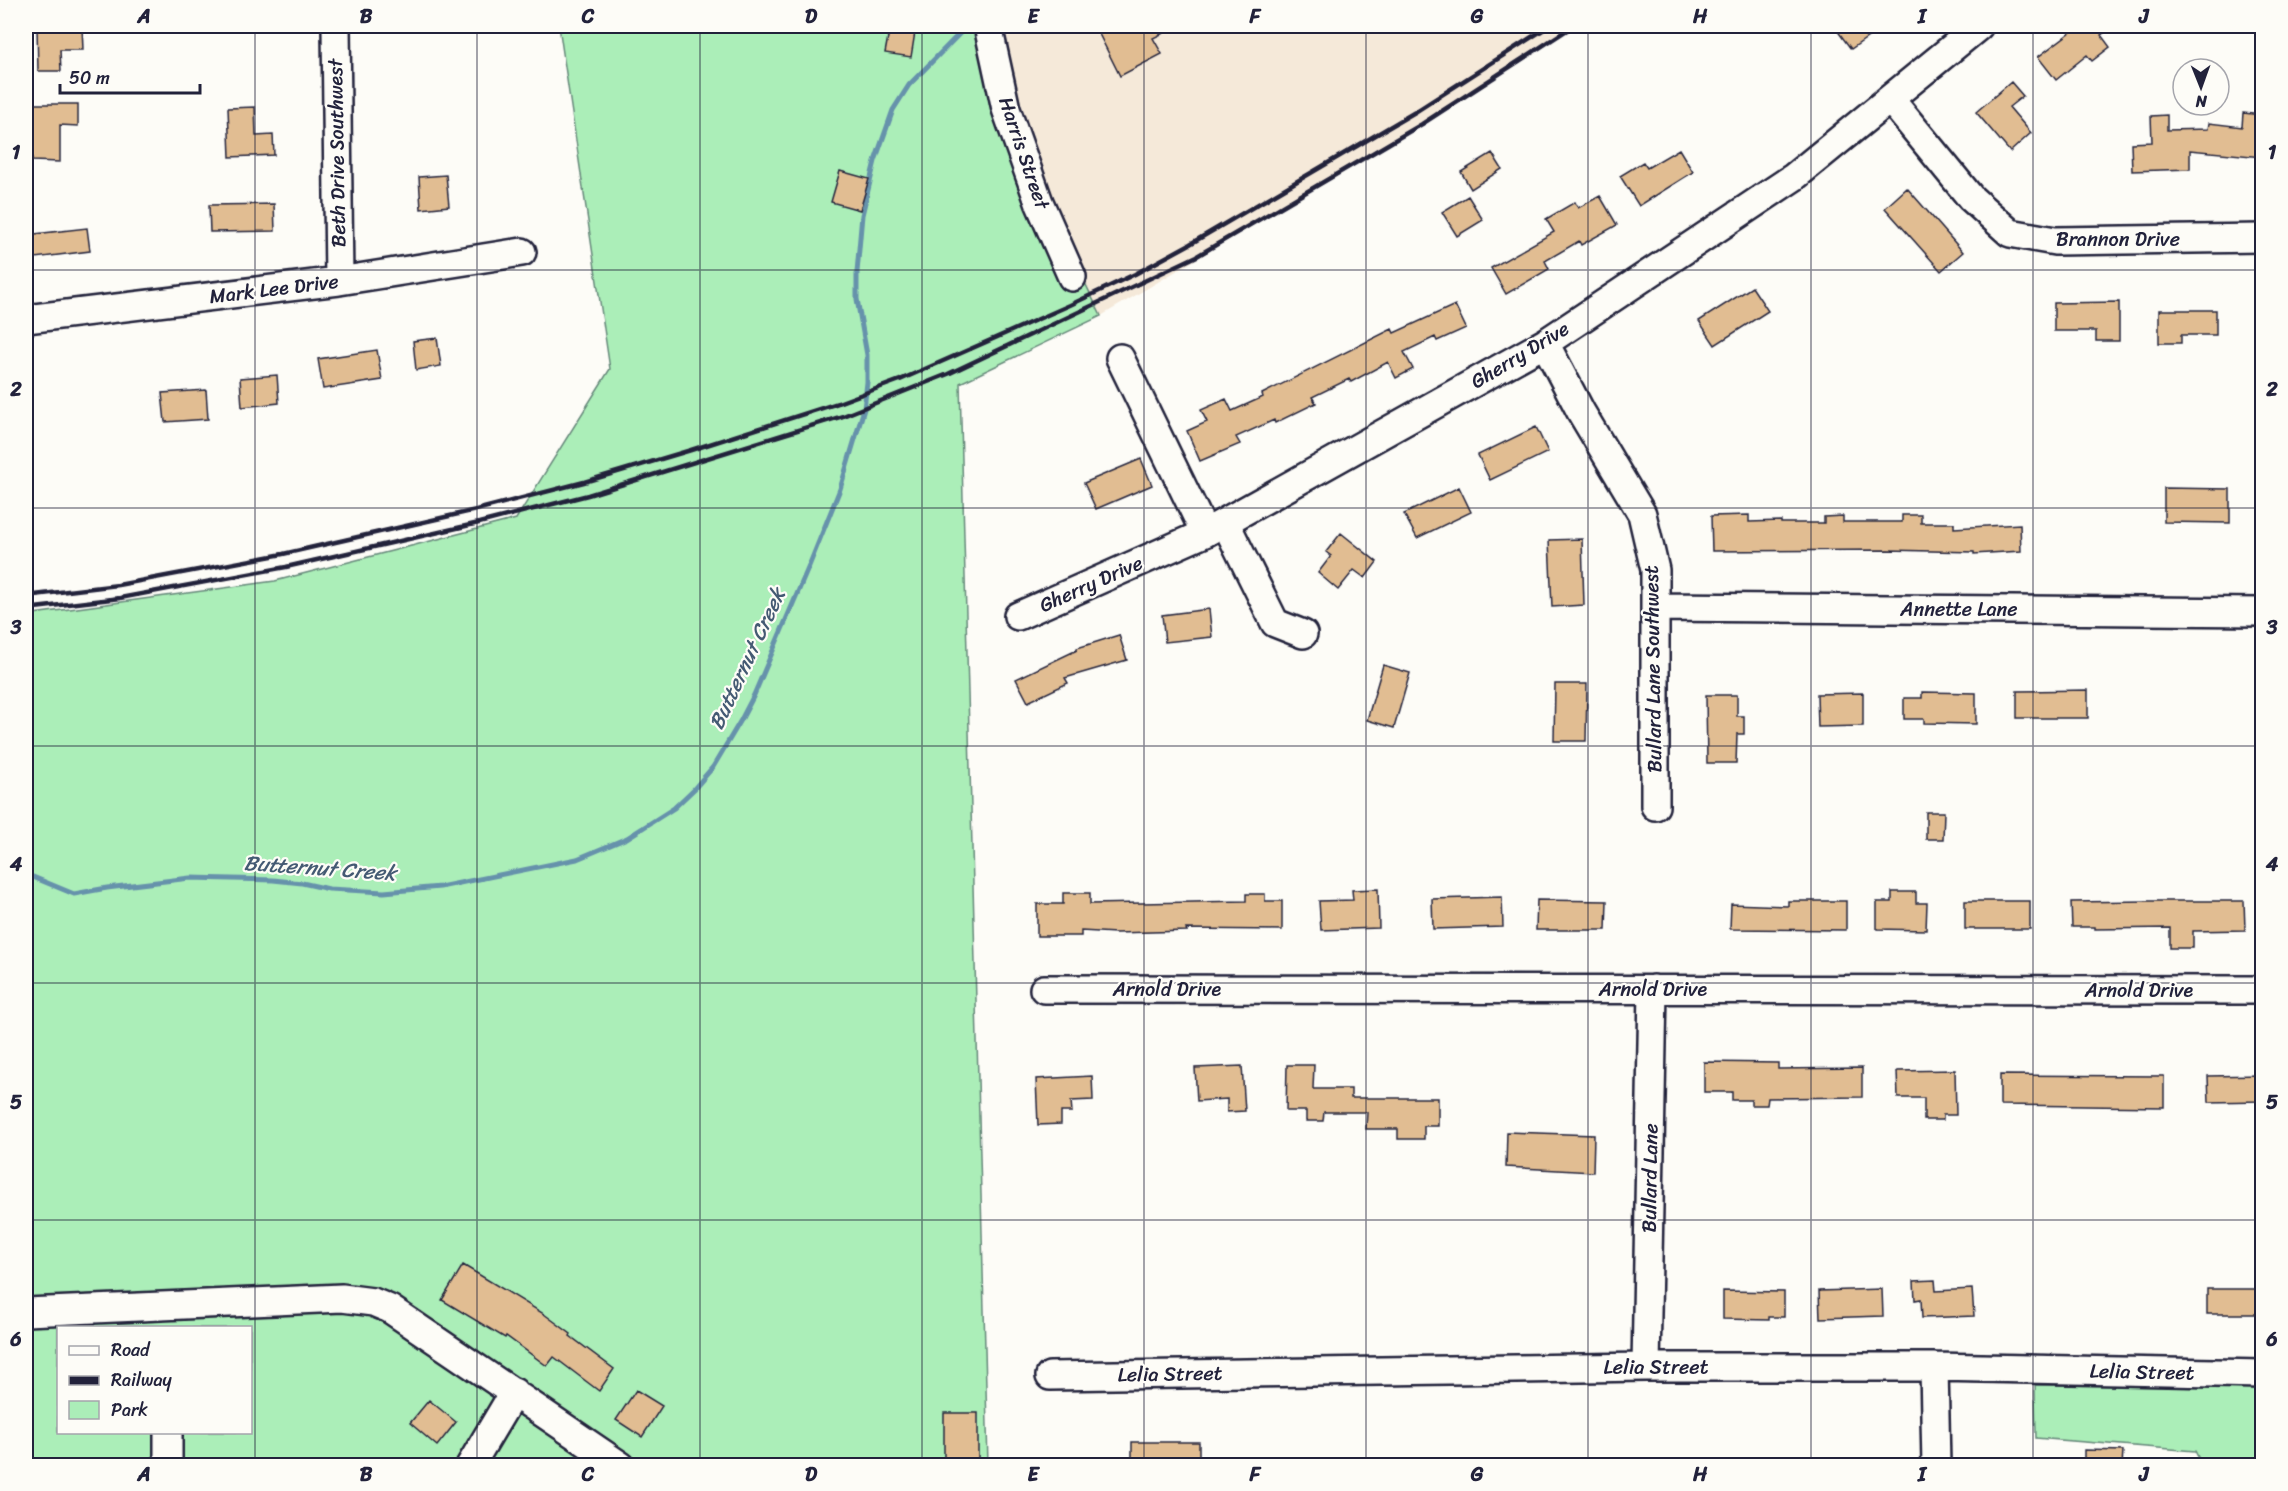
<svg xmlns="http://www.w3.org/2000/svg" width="2288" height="1491" font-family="Sriracha,sans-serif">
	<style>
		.built { fill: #f5e9d9 }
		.green { fill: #abeeb8; stroke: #66887a; stroke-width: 1.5; fill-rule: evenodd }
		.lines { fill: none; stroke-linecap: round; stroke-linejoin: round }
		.stream { stroke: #6692ab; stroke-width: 5 }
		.building { fill: #e1bd92; stroke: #22223b; stroke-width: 1.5 }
		.minor-casing { stroke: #22223b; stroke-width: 32 }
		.minor { stroke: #fdfcf7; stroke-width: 27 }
		.rail { stroke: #22223b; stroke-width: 4.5 }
		.grid { fill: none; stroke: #22223b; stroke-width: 1.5; stroke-opacity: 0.55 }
		.labels { text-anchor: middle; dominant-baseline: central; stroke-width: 4.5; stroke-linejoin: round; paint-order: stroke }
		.street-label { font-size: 20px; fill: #22223b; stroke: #fdfcf7 }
		.water-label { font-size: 21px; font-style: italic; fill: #445a73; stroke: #fdfcf7 }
		.neatline { fill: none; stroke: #22223b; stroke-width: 2 }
		.grid-label { font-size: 20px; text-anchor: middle; font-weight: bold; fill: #22223b }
	</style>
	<rect width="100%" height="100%" fill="#fdfcf7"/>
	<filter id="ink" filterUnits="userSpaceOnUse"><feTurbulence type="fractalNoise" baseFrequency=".0167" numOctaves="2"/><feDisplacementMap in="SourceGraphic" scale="12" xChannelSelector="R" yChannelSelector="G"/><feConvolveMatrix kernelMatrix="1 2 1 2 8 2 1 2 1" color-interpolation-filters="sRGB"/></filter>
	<g filter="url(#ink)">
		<path class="built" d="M996 26H1577L1327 181 1101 316 1029 167Z"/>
		<path class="green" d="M559 26H996L1029 167 1101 316 960 383 988 1465H26V615L275 581 516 519 610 369ZM58 1328H250V1432H58Z
			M2035 1385 2262 1387V1465H2202L2195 1451 2036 1438Z"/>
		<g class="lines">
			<path class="stream" d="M26 876 33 877 74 894 107 888 190 878 273 880 302 883 329 889 384 892 440 887 577 859 627 838 674 808 694 789 713 767 741 720 754 695 809 566 840 489 864 409 867 382V355L857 299V272L862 215 875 161 893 110 909 85 967 26"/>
		</g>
		<path class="building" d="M50 26H82L83 50H60L61 71H38L37 27H50Z
			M890 26H916L911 57 885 53Z
			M1095 26H1178L1153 38 1162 54 1120 76Z
			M1834 26H1884L1851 49Z
			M2079 26H2114L2101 35 2110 47 2092 61 2087 55 2056 80 2038 57Z
			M2011 82 2023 96 2009 107 2031 133 2010 152 1976 112Z
			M32 104H78V126L60 125V162L32 161Z
			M255 107 256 136 273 135 274 155 230 157 228 108Z
			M2243 113 2262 115V157L2190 150V169L2132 171 2131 143 2152 142 2151 116 2167 115V130L2208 129 2209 123 2242 127Z
			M1679 149 1693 172 1639 206 1620 176 1643 162 1647 168Z
			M1492 153 1502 169 1471 189 1461 172Z
			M840 171 869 179 860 210 831 202Z
			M446 175 449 206 421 209 419 177Z
			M1907 188 1963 252 1941 271 1885 208Z
			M1468 196 1483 220 1457 236 1442 212Z
			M1600 196 1617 225 1581 245 1579 241 1545 261 1549 269 1506 294 1491 268 1554 232 1546 219 1575 202 1578 208Z
			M274 204 275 231 210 232 209 205Z
			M87 228 90 251 27 259 26 235Z
			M1752 287 1768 311 1715 345 1699 321Z
			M2119 302V341H2096V331H2054V303Z
			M1455 305 1466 328 1437 341 1435 337 1404 352 1413 369 1396 378 1388 362 1351 382 1349 379 1312 397 1316 403 1275 423 1274 420 1236 437 1240 444 1200 461 1187 431 1207 422 1201 410 1226 399 1232 411 1263 397 1262 394 1392 329 1394 333Z
			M2159 310H2216V335H2181V343H2159Z
			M437 338 441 366 416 370 413 341Z
			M377 350 382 380 323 389 318 359Z
			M277 375 279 403 242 407 240 378Z
			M206 390 208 419 165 422 162 393Z
			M1536 427 1548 452 1490 480 1478 455Z
			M1141 459 1152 485 1096 509 1084 483Z
			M1459 487 1471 512 1417 538 1404 514Z
			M2164 488 2230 489V523L2164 522Z
			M1749 515V522L1781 521V523H1824V517L1843 516V522H1902V515H1921V523H1954V528L2020 524 2021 551 1974 554V552L1888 550 1712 551 1711 516Z
			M1341 533 1377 562 1365 578 1354 570 1338 590 1318 573 1331 556 1326 552Z
			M1582 539 1584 605 1552 607 1549 540Z
			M1209 609 1212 637 1165 642 1162 615Z
			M1119 635 1127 660 1065 678 1068 683 1028 702 1016 679 1077 650V648Z
			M1383 665 1410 673 1394 728 1367 720Z
			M1555 684H1587L1586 741H1554Z
			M2088 690V718H2017V691Z
			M1922 692 1976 693V724L1924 723V719H1904V698H1922Z
			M1863 693V726L1818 727 1817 694Z
			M1706 695H1737V716H1744V734H1737L1736 763H1707Z
			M1926 812H1944L1943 839H1926Z
			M1378 889 1379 928 1321 930 1319 901 1353 900 1352 890Z
			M1892 892H1916V903H1927L1926 930 1877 929V902H1892Z
			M1063 893H1090V904L1246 901V894H1265V901H1282V930L1186 929 1187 931 1116 933 1081 931V936H1037V904H1063Z
			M1502 897 1503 927 1433 929 1432 899Z
			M1537 900 1607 901 1606 930H1536Z
			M1788 901H1846V930L1730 929 1731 904 1788 906Z
			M1965 901H2030V929H1965Z
			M2148 901H2244L2245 930 2193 931V948H2170V928L2095 929V927H2072L2071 902Z
			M1704 1062 1778 1063V1069L1862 1068V1097L1768 1098 1767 1105H1751V1100H1732V1092H1704Z
			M1287 1065H1314L1313 1089H1351V1098H1438V1126H1424V1139H1398V1129H1366L1367 1112H1324L1323 1121H1306V1111H1286Z
			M1242 1066 1245 1111 1227 1112V1099L1197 1101 1195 1068Z
			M1955 1070 1956 1115H1943V1120H1924V1098H1898L1897 1071Z
			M2000 1075 2164 1076V1107L2000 1105Z
			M2262 1075V1101L2209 1102 2208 1076Z
			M1092 1076 1093 1100 1071 1101 1072 1112H1061V1124L1038 1125 1036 1079Z
			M1507 1132 1594 1135 1593 1172 1506 1167Z
			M463 1265 544 1314 571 1334 570 1336 614 1369 599 1391 554 1357 547 1366 506 1336 505 1338 442 1300Z
			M1935 1280 1936 1291 1972 1289 1974 1316 1922 1318 1921 1299 1915 1300 1914 1281Z
			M1882 1289 1883 1316 1820 1318 1819 1291Z
			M2207 1289H2262V1314H2207Z
			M1723 1291 1784 1292V1317H1769V1320L1723 1319Z
			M636 1390 662 1406 642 1437 616 1420Z
			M429 1400 456 1422 437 1446 410 1423Z
			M944 1413H978V1462H944Z
			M1132 1442H1199V1466H1132Z
			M2084 1450 2123 1451 2122 1466H2084Z"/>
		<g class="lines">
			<defs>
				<path id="minor" d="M336 26 339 281
					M988 26 1006 109 1039 202 1072 277
					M1890 99 1971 198 2010 233 2055 241 2262 238
					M26 319 339 281 522 252
					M1545 343 1581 412 1642 514 1655 570V806
					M1120 358 1205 533
					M1225 522 1275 623 1303 634
					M1655 607 2262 612
					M1018 616 1205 533 1545 343 1794 177 1979 26
					M1044 989 2262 990
					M26 1312 342 1298 373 1302 390 1309 621 1466
					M1646 1367 1653 989
					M1934 1367 1936 1466
					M1050 1376 1646 1367H1934L2262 1374
					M168 1432V1466
					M470 1466 514 1392"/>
			</defs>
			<use href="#minor" class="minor-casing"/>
			<use href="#minor" class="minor"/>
			<path class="rail" d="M26 596 118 585 283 554 476 510 584 482 691 450 838 403 900 380 1070 305 1135 274 1190 244 1415 112 1549 26
				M26 609 120 598 286 567 479 523 588 495 843 416 948 374 1197 256 1422 124 1573 26"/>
		</g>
	</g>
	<path class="grid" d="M255 26V1466M477 26V1466M700 26V1466M922 26V1466M1144 26V1466M1366 26V1466M1588 26V1466M1811 26V1466M2033 26V1466M26 270H2262M26 508H2262M26 746H2262M26 983H2262M26 1220H2262"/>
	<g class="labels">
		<g class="street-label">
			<text transform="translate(337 153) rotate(-91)">Beth Drive Southwest</text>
			<text transform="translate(1024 153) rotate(71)">Harris Street</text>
			<text x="2118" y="239">Brannon Drive</text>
			<text transform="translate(274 289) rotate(-7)">Mark Lee Drive</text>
			<text transform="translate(1520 355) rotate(-31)">Gherry Drive</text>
			<text transform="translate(1091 584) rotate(-24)">Gherry Drive</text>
			<text x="1959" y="609">Annette Lane</text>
			<text transform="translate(1653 669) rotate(-91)">Bullard Lane Southwest</text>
			<text x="1167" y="989">Arnold Drive</text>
			<text x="1653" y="989">Arnold Drive</text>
			<text x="2139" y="990">Arnold Drive</text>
			<text transform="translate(1650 1178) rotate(-89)">Bullard Lane</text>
			<text x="1656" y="1367">Lelia Street</text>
			<text transform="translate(2142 1372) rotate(1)">Lelia Street</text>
			<text transform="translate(1170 1374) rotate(-1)">Lelia Street</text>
		</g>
		<g class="water-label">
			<text transform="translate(747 659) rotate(-65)">Butternut Creek</text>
			<text transform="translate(320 868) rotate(4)">Butternut Creek</text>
		</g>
	</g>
	<rect width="2288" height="1491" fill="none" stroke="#fdfcf7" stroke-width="66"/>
	<rect x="57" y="1326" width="195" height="108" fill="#fdfcf7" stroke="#a5a5ac" stroke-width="1.5"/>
	<rect x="69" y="1346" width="30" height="9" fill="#fdfcf7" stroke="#a5a5ac" stroke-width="1.5"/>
	<text x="111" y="1356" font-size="18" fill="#22223b">Road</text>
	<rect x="69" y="1376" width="30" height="9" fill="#22223b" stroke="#a5a5ac" stroke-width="1.5"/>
	<text x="111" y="1386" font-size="18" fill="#22223b">Railway</text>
	<rect x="69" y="1401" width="30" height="18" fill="#abeeb8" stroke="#a5a5ac" stroke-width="1.5"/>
	<text x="111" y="1416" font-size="18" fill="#22223b">Park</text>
	<g transform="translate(2201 87) rotate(179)"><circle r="28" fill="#fdfcf7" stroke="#a5a5ac" stroke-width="1.5"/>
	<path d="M0-4.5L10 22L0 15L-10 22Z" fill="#22223b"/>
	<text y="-9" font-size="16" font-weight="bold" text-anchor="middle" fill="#22223b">N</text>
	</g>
	<path d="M60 84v9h140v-9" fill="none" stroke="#22223b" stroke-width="3"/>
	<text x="69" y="84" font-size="18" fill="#22223b" stroke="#fdfcf7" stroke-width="4.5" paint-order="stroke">50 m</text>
	<rect x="33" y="33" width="2222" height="1425" class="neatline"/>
	<g class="grid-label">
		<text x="144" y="23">A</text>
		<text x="366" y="23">B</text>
		<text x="588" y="23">C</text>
		<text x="811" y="23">D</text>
		<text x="1033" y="23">E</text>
		<text x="1255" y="23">F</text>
		<text x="1477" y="23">G</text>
		<text x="1700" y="23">H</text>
		<text x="1922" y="23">I</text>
		<text x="2144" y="23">J</text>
		<text x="16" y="159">1</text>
		<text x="2272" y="159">1</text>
		<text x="16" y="396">2</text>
		<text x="2272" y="396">2</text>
		<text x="16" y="634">3</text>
		<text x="2272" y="634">3</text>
		<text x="16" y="871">4</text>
		<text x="2272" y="871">4</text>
		<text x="16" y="1109">5</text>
		<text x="2272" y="1109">5</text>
		<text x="16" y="1346">6</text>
		<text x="2272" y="1346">6</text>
		<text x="144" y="1481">A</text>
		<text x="366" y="1481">B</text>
		<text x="588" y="1481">C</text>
		<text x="811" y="1481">D</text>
		<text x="1033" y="1481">E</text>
		<text x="1255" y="1481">F</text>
		<text x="1477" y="1481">G</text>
		<text x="1700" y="1481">H</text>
		<text x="1922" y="1481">I</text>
		<text x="2144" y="1481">J</text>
	</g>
</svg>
